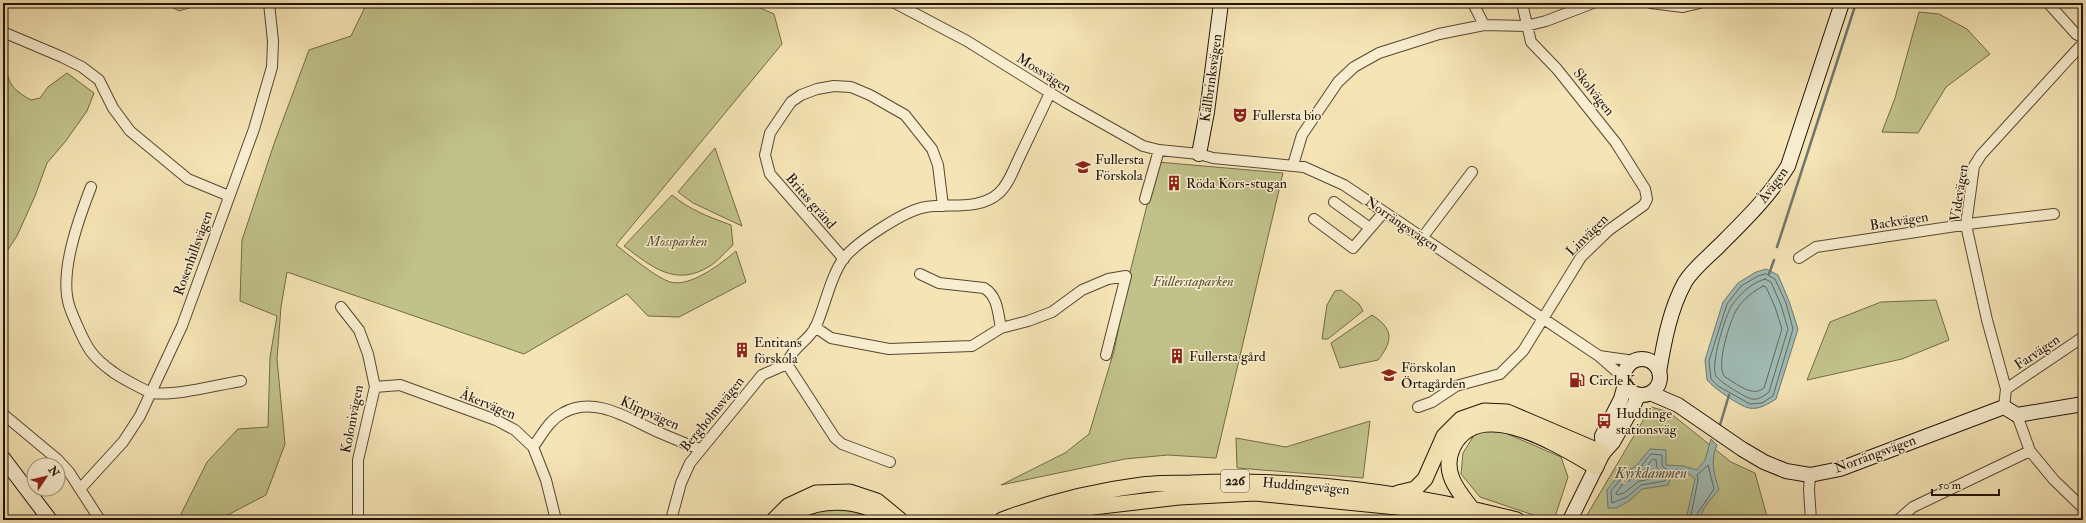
<svg xmlns="http://www.w3.org/2000/svg" width="2086" height="523" font-family="'IM FELL Double Pica',serif">
	<style>
		.green { fill: #c1c28a; stroke: #726a48 }
		.water { fill: #a0bcb7; stroke: #6e7870 }
		.lines { fill: none; stroke-linecap: round; stroke-linejoin: round }
		.shore { stroke: #61685e; stroke-width: 1 }
		.stream { stroke: #6e7870; stroke-width: 2.5 }
		.street-casing { stroke: #574732; stroke-width: 12 }
		.secondary-casing { stroke: #221306; stroke-width: 16 }
		.primary-casing { stroke: #221306; stroke-width: 17 }
		.street { stroke: #f8edcf; stroke-width: 10 }
		.secondary { stroke: #f8edcf; stroke-width: 14 }
		.primary { stroke: #f5e4b5; stroke-width: 15 }
		.labels { text-anchor: middle; dominant-baseline: central; stroke-width: 3; stroke-linejoin: round; paint-order: stroke }
		.shield { fill: #f8edcf; stroke: #625442; stroke-width: 1 }
		.shield-label { font-size: 13px; font-weight: bold; fill: #221306 }
		.street-label { font-size: 14px; fill: #221306; stroke: #f8edcf }
		.poi-label { font-size: 14px; fill: #221306; stroke: #f8edcf; text-anchor: start }
		.park-label { font-size: 14px; font-style: italic; fill: #5a5034; stroke: #f8edcf }
		.water-label { font-size: 15px; font-style: italic; fill: #4e4e44; stroke: #f8edcf }
	</style>
	<rect width="100%" height="100%" fill="#f5e4b5"/>
	<filter id="stains"><feTurbulence type="fractalNoise" baseFrequency=".005" numOctaves="4"/><feColorMatrix values="0 0 0 0 .2 0 0 0 0 .09 0 0 0 0 .02 0 0 0 .5 -.17"/></filter>
	<radialGradient id="worn" r=".72"><stop offset=".6" stop-color="#630" stop-opacity="0"/><stop offset="1" stop-color="#630" stop-opacity=".3"/></radialGradient>
	<path class="green" d="M164 3H205L179 11Z
		M367 3H749L774 14 782 44 616 245C629 255 655 277 670 282 690 288 722 263 736 251L746 282 679 317 648 316 627 294 524 354 287 272 281 307 277 359 285 444 266 495 218 520H178L207 462 238 429 268 427 270 357 277 316 240 301 242 240 274 144 309 50 351 36Z
		M1919 12 1939 14 1967 29 1990 54 1946 87 1918 133 1882 132 1895 98Z
		M3 50C9 78 4 85 31 100L40 98 48 87 67 73 94 93 87 111 65 142 47 163 35 196 17 236 3 257Z
		M715 148 742 226 693 203 678 192Z
		M1158 162 1283 173 1216 458 1168 455 1125 459 1001 485 1065 453 1089 434 1114 351 1130 272Z
		M672 195C690 210 709 217 731 225L733 245C725 252 718 261 710 266 675 288 651 266 624 246Z
		M1341 290 1359 304 1363 311 1328 339H1322L1327 305 1335 291Z
		M1936 300 1949 340 1902 359 1807 380 1830 322 1881 302Z
		M1372 315C1394 329 1393 341 1378 360L1340 368 1331 343Z
		M1651 407 1669 412 1731 462 1755 473 1768 520H1584Z
		M1370 421 1363 478 1237 468 1236 438 1286 447Z
		M1476 432H1503L1561 457 1568 477 1554 520H1548L1480 497 1461 474 1463 453Z
		M854 509 874 520H804L820 510Z"/>
	<path class="water" d="M1766 269 1778 275 1789 301 1798 329 1776 399C1768 404 1759 410 1749 408 1739 406 1714 388 1707 380L1705 360 1723 302 1738 283 1756 272Z
		M1711 439 1717 445C1710 461 1714 474 1719 490 1712 498 1700 509 1701 520H1686L1695 479 1684 470H1673L1668 485 1642 489 1629 501 1616 508H1608L1607 490 1617 477 1636 466 1650 449 1666 450V465L1683 466 1697 470 1705 460Z"/>
	<g class="lines">
		<path class="shore" d="M1766 274 1775 279 1786 303 1793 329 1773 396 1762 403 1750 404 1718 386 1711 379 1709 361 1727 304 1741 286 1758 276Z
			M1765 279 1771 282 1781 305 1788 329 1769 392C1764 396 1758 400 1752 399 1746 398 1718 381 1716 376 1710 365 1725 316 1732 305 1740 294 1751 283 1765 279Z
			M1763 286 1766 287 1775 307 1782 329 1764 388C1752 398 1736 383 1725 377 1715 367 1730 320 1737 309 1744 298 1753 292 1763 286Z
			M1651 454 1662 455V466L1669 471 1665 481 1641 485 1627 497 1612 503 1611 491 1620 480 1639 469Z
			M1653 459 1656 460 1657 468 1662 474 1661 477 1639 481 1624 493 1617 495 1616 493 1623 484 1642 473Z
			M1690 520 1698 480 1697 475 1708 465 1714 489 1697 514V520"/>
		<path class="stream" d="M1777 247 1856 3
			M1769 274 1774 260
			M1720 425 1729 395"/>
		<defs>
			<path id="street" d="M895 3 967 41 1065 102 1143 146 1159 150 1199 154 1213 158 1304 167 1344 185 1599 356 1624 378
				M1473 3 1484 25
				M1651 3 1683 7 1700 3
				M2048 3 2076 34 2083 38
				M3 32 62 57 82 67 99 80 113 108 130 131 188 179 229 196
				M1293 165 1302 135 1338 82 1354 67 1379 53 1439 34 1484 25 1526 26 1546 21 1593 3
				M91 187C79 218 59 272 69 305 71 312 74 318 77 325 87 348 92 357 113 372 118 376 149 393 153 393 177 396 216 385 241 381
				M1145 199 1159 150
				M1334 202 1370 228
				M1314 219 1353 248 1384 212
				M1422 238 1472 172
				M1799 258 1816 247 1976 223 2054 214
				M844 259 770 174 765 155 770 133 791 102 801 95 817 89 834 86 851 87 870 95 905 115 932 149 938 165 943 206
				M920 274 939 283 984 288C998 296 998 314 1001 328
				M341 307 359 330 368 354 375 387 358 460V520
				M815 327 831 338 889 349 972 346 1001 328 1028 321 1052 312 1082 290 1108 279 1126 276 1106 355
				M1599 356 1634 361
				M787 364 835 438 842 444 890 462
				M375 387 400 385 496 420 515 430 533 447 546 480 556 520
				M2006 389 2083 337
				M1418 407 1432 402 1456 386 1500 374 1523 351 1581 257 1609 230 1644 205 1647 199 1645 189 1616 143 1557 69 1531 42 1522 3
				M2004 407 2006 389 1987 320 1966 225 1974 166 1981 155 2083 43
				M3 414 57 459 69 472 100 520
				M2017 415 2030 451 2054 480 2083 508
				M533 447C542 435 549 420 563 413 595 395 629 419 658 432 672 438 686 444 700 449
				M1810 475 1809 490 1811 520
				M80 489 123 442 140 416 182 326 254 129 272 67 273 41 269 3
				M671 520 681 483 690 463 762 375 787 364C792 347 809 341 816 326 825 306 831 275 844 258 857 242 905 210 926 207 949 203 979 211 999 193 1009 184 1014 168 1020 156 1030 135 1040 114 1050 93
				M1898 520 1913 507 2030 451"/>
			<path id="secondary" d="M1199 154 1207 112 1221 3
				M1624 377a18 18 0 1 1 36 0a18 18 0 1 1-36 0Z
				M1659 372C1664 342 1670 309 1685 282 1693 269 1708 257 1719 246 1744 221 1769 197 1788 166L1842 3
				M1650 393 1678 405 1742 449 1764 462 1786 471 1810 475 1840 469 2004 407 2017 415 2083 404
				M1603 453 1602 436 1621 399 1625 384
				M3 458 50 520
				M1570 520 1603 453 1613 442 1634 405 1638 395"/>
			<path id="primary" d="M1398 493 1415 489 1425 479 1444 436 1461 419 1484 411 1507 412 1603 453
				M1472 509C1458 491 1442 473 1452 449 1477 392 1561 447 1596 467
				M791 518C808 500 843 499 866 507 872 509 878 516 883 520
				M774 520 788 506 816 493 850 492 877 501 900 520
				M1002 520C1047 503 1094 491 1142 485 1158 483 1175 483 1191 483 1300 478 1411 493 1517 520
				M1038 520 1093 507 1179 497 1255 493 1397 507 1467 520"/>
		</defs>
		<use href="#street" class="street-casing"/>
		<use href="#secondary" class="secondary-casing"/>
		<use href="#primary" class="primary-casing"/>
		<use href="#street" class="street"/>
		<use href="#secondary" class="secondary"/>
		<use href="#primary" class="primary"/>
	</g>
	<defs>
		<symbol id="theatre-bare" viewBox="-9 -9 18 18"><path d="M-5-5.5Q0-4 5-5.5V0Q5 5 0 6Q-5 5-5 0ZM-3.3-2.5H-1v1.5H-3.3ZM1-2.5H3.3v1.5H1ZM-2.8 1Q0 5.5 2.8 1Z" fill="#8f2418" stroke="#f8edcf" stroke-width="2.5" paint-order="stroke"/></symbol>
		<symbol id="school-bare" viewBox="-9 -9 18 18"><path d="M0-5L7-2L0 1L-7-2ZM-4 1L0 2.5L4 1V4Q0 6-4 4Z" fill="#8f2418" stroke="#f8edcf" stroke-width="2.5" paint-order="stroke"/></symbol>
		<symbol id="building-bare" viewBox="-9 -9 18 18"><path d="M-4-6H4V6H1V3H-1V6H-4ZM-2.5-4.3h1.7v1.8h-1.7ZM.8-4.3h1.7v1.8H.8ZM-2.5-1h1.7V.8h-1.7ZM.8-1h1.7V.8H.8Z" fill="#8f2418" stroke="#f8edcf" stroke-width="2.5" paint-order="stroke"/></symbol>
		<symbol id="fuel-bare" viewBox="-9 -9 18 18"><path d="M-5.5-6h7V0h2V4h1.3V-2.5L3-4.5l.8-.8L6-3V5H2.5V1h-1V6h-7ZM-4.2-4.7v3.2H.2V-4.7Z" fill="#8f2418" stroke="#f8edcf" stroke-width="2.5" paint-order="stroke"/></symbol>
		<symbol id="bus-bare" viewBox="-9 -9 18 18"><path d="M-5-6H5V4H4V6H2V4H-2V6H-4V4H-5ZM-3.5-4V0h7V-4ZM-3.5 1.2v1.5H-2V1.2ZM2 1.2v1.5H3.5V1.2Z" fill="#8f2418" stroke="#f8edcf" stroke-width="2.5" paint-order="stroke"/></symbol>
	</defs>
	<g fill-rule="evenodd">
		<use href="#theatre-bare" x="1229" y="104" width="22" height="22"/>
		<use href="#school-bare" x="1072" y="156" width="22" height="22"/>
		<use href="#building-bare" x="1163" y="172" width="22" height="22"/>
		<use href="#building-bare" x="731" y="339" width="22" height="22"/>
		<use href="#building-bare" x="1166" y="345" width="22" height="22"/>
		<use href="#school-bare" x="1378" y="364" width="22" height="22"/>
		<use href="#fuel-bare" x="1566" y="369" width="22" height="22"/>
		<use href="#bus-bare" x="1593" y="410" width="22" height="22"/>
	</g>
	<g class="labels">
		<rect class="shield" x="1221" y="470" width="28" height="22" rx="3"/>
		<g class="shield-label">
			<text x="1235" y="481">226</text>
		</g>
		<g class="street-label">
			<text transform="translate(1044 73) rotate(32)">Mossvägen</text>
			<text transform="translate(1211 78) rotate(-82)">Källbrinksvägen</text>
			<text transform="translate(1594 92) rotate(51)">Skolvägen</text>
			<text transform="translate(1773 185) rotate(-54)">Åvägen</text>
			<text transform="translate(1959 193) rotate(-81)">Videvägen</text>
			<text transform="translate(811 201) rotate(49)">Britas gränd</text>
			<text transform="translate(1899 221) rotate(-9)">Backvägen</text>
			<text transform="translate(1402 224) rotate(34)">Norrängsvägen</text>
			<text transform="translate(1587 235) rotate(-45)">Linvägen</text>
			<text transform="translate(193 253) rotate(-70)">Rosenhillsvägen</text>
			<text transform="translate(2037 352) rotate(-34)">Farvägen</text>
			<text transform="translate(488 404) rotate(22)">Åkervägen</text>
			<text transform="translate(650 413) rotate(24)">Klippvägen</text>
			<text transform="translate(712 414) rotate(-51)">Bergholmsvägen</text>
			<text transform="translate(352 419) rotate(-79)">Kolonivägen</text>
			<text transform="translate(1875 454) rotate(-20)">Norrängsvägen</text>
			<text transform="translate(1306 486) rotate(5)">Huddingevägen</text>
		</g>
		<g class="poi-label">
			<text x="1252" y="115">Fullersta bio</text>
			<text x="1095" y="159">Fullersta<tspan x="1095" dy="16">Förskola</tspan></text>
			<text x="1186" y="183">Röda Kors-stugan</text>
			<text x="754" y="342">Entitans<tspan x="754" dy="16">förskola</tspan></text>
			<text x="1189" y="356">Fullersta gård</text>
			<text x="1401" y="367">Förskolan<tspan x="1401" dy="16">Örtagården</tspan></text>
			<text x="1589" y="380">Circle K</text>
			<text x="1616" y="413">Huddinge<tspan x="1616" dy="16">stationsväg</tspan></text>
		</g>
		<g class="park-label">
			<text x="677" y="241">Mossparken</text>
			<text x="1193" y="281">Fullerstaparken</text>
		</g>
		<g class="water-label">
			<text x="1651" y="473">Kyrkdammen</text>
		</g>
	</g>
	<rect width="2086" height="523" fill="none" stroke="#f5e4b5" stroke-width="16"/>
	<rect x="4" y="4" width="2078" height="515" fill="none" stroke="#221306" stroke-width="2"/>
	<rect x="8" y="8" width="2070" height="507" fill="none" stroke="#221306"/>
	<g transform="translate(46 477) rotate(55)"><circle r="19" fill="#f8edcf" stroke="#a2967f"/>
	<path d="M0-3L7 15L0 10L-7 15Z" fill="#8f2418"/>
	<text y="-6" font-size="11" font-weight="bold" text-anchor="middle" fill="#221306">N</text>
	</g>
	<path d="M1932 489v6h67v-6" fill="none" stroke="#221306" stroke-width="2"/>
	<text x="1938" y="489" font-size="12" fill="#221306" stroke="#f8edcf" stroke-width="3" paint-order="stroke">50 m</text>
	<rect width="100%" height="100%" filter="url(#stains)"/>
	<rect width="100%" height="100%" fill="url(#worn)"/>
</svg>
